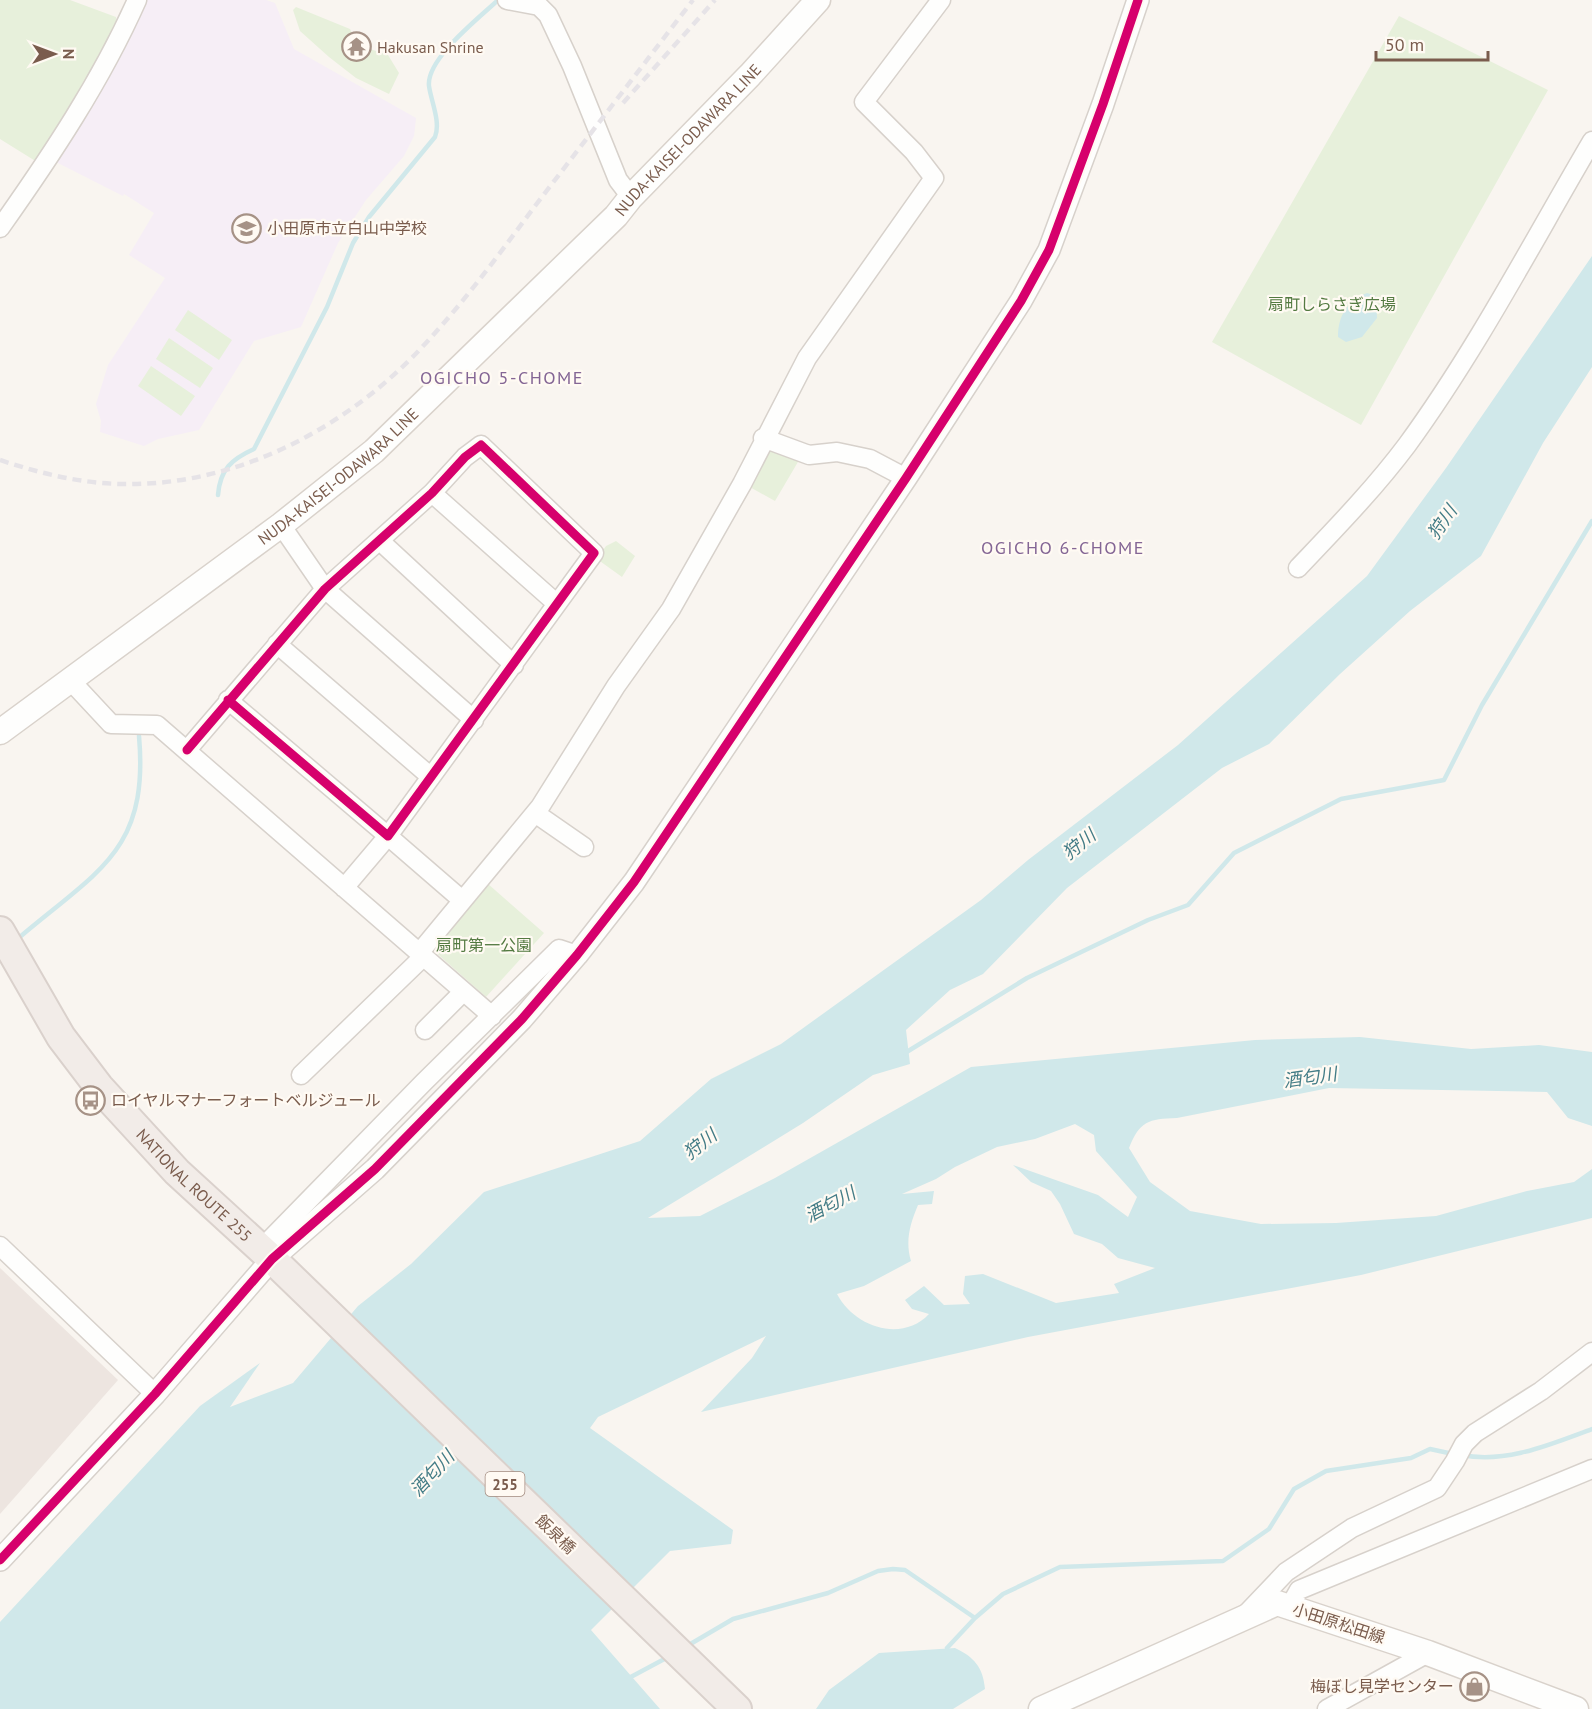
<svg xmlns="http://www.w3.org/2000/svg" width="1592" height="1709" font-family="'PT Sans','Noto Sans JP',sans-serif">
	<style>
		.industrial { fill: #ede5e0 }
		.education { fill: #f6eef6 }
		.green { fill: #e7f0db }
		.water { fill: #d0e8ea; fill-rule: evenodd }
		.lines { fill: none; stroke-linecap: round; stroke-linejoin: round }
		.stream { stroke: #d0e8ea; stroke-width: 4.5 }
		.minor-casing { stroke: #d7d1cb; stroke-width: 21 }
		.tertiary-casing { stroke: #d7d1cb; stroke-width: 24 }
		.secondary-casing { stroke: #d9d2cb; stroke-width: 27 }
		.trunk-casing { stroke: #dad1cc; stroke-width: 32 }
		.minor { stroke: #fefefd; stroke-width: 18 }
		.tertiary { stroke: #fefefd; stroke-width: 21 }
		.secondary { stroke: #fefefd; stroke-width: 24 }
		.trunk { stroke: #f2ece8; stroke-width: 28 }
		.rail { stroke: #e6e3e7; stroke-width: 4.5; stroke-dasharray: 9 6; stroke-linecap: butt }
		.cycleway-casing { stroke: #fffaf3; stroke-width: 13 }
		.cycleway { stroke: #d6006c; stroke-width: 9 }
		.labels { text-anchor: middle; dominant-baseline: central; stroke-width: 4.5; stroke-linejoin: round; paint-order: stroke }
		.shield { fill: #fffaf3; stroke: #a28b7f; stroke-width: 1.5 }
		.shield-label { font-size: 15px; font-weight: bold; fill: #7a5c4d }
		.poi-label { font-size: 16px; fill: #7a5c4d; stroke: #fffaf3; text-anchor: start }
		.street-label { font-size: 16px; fill: #7a5c4d; stroke: #fffaf3 }
		.park-label { font-size: 16px; fill: #537a41; stroke: #fffaf3 }
		.neighbourhood-label { font-size: 18px; letter-spacing: 1.5px; fill: #846695; stroke: #fffaf3 }
		.water-label { font-size: 18px; font-style: italic; fill: #437c86; stroke: #fffaf3 }
	</style>
	<rect width="100%" height="100%" fill="#f9f5f0"/>
	<path class="industrial" d="M0 1268 118 1380 0 1514Z"/>
	<path class="education" d="M145 0H266L275 3 294 49 416 118 414 136 404 156 366 200 338 243 301 327 254 341 199 430 158 439 144 446 100 432 101 421 96 404 108 365 165 278 129 255 154 213 124 194 123 196 56 162 133 29Z"/>
	<path class="green" d="M0 0H70L116 17 117 22 79 96 37 162 0 139Z
		M296 7 350 29 358 45 388 55 399 73 389 94 356 78 329 57 300 31 293 10Z
		M1399 16 1548 90 1361 425 1212 342Z
		M188 310 232 340 219 360 175 330Z
		M169 338 213 368 200 388 156 359Z
		M151 366 195 396 181 416 138 386Z
		M768 441 805 450 775 501 748 486Z
		M616 541 635 556 622 577 597 559 606 546Z
		M487 883 544 933 486 997 432 949Z"/>
	<path class="water" d="M1592 256V367L1543 443 1481 556 1410 611 1340 674 1269 744 1222 768 1067 888 983 974 950 990 906 1030 910 1064 873 1075 803 1123 648 1218 700 1216 775 1178 971 1067 1255 1040 1360 1037 1471 1049 1539 1045 1592 1052V1126L1568 1118 1547 1092 1329 1088 1177 1118C1148 1119 1140 1121 1129 1148L1150 1182 1190 1211 1261 1224 1336 1223 1436 1216 1527 1191 1574 1182 1592 1169V1218L1361 1275 1028 1337 701 1412 752 1358 766 1336 598 1417 590 1428 733 1530 731 1544 670 1551 591 1630 660 1709H0V1622L200 1406 260 1363 230 1407 293 1383 358 1306 411 1264 484 1192 640 1141 711 1079 781 1044 981 900 1028 860 1178 745 1367 576 1446 468ZM1075 1124 1094 1135 1096 1151 1137 1197 1128 1217 1098 1195 1013 1165 1031 1182 1051 1191 1060 1204 1074 1234 1102 1244 1118 1258 1155 1268 1114 1284 1119 1293 1056 1303 983 1274 965 1276 963 1294 970 1304 944 1305 924 1286 905 1300 912 1309 929 1314C902 1343 854 1327 837 1294L864 1286 911 1261C905 1241 910 1224 918 1205L932 1204 934 1191 902 1194 936 1179 955 1167 997 1147 1035 1139Z
		M1367 293 1376 296 1377 318 1362 337 1346 342 1338 337C1338 316 1347 301 1367 293Z
		M955 1648C974 1657 983 1667 985 1689L953 1709H816L829 1690 879 1653Z"/>
	<g class="lines">
		<path class="stream" d="M218 495C220 469 232 459 254 449L327 307 353 243 369 217 435 137C441 122 431 101 429 86 426 59 479 18 498 0
			M21 936C99 870 149 850 139 736
			M905 1053 1027 978 1148 920 1188 905 1234 853 1341 799 1444 780 1482 705 1592 521
			M1462 1455C1506 1464 1551 1444 1592 1429
			M687 1646 733 1619 828 1593 878 1571 893 1569 905 1570 975 1618 1003 1594 1060 1567 1223 1561 1269 1529 1294 1489 1326 1471 1411 1458 1430 1449 1453 1454
			M947 1648 975 1618
			M627 1679 670 1656"/>
		<defs>
			<path id="minor" d="M507 0 539 6 548 15 572 66 618 180 631 197
				M0 228C51 156 101 81 137 0
				M763 438 809 455 837 452 870 459 906 478
				M432 493 556 603
				M281 525 325 589 474 720
				M380 541 514 665
				M1298 568C1336 528 1374 489 1407 445 1477 349 1532 243 1592 141
				M277 644 431 777
				M70 680 111 724 157 725 492 1016
				M187 750 325 589 432 493 465 457 481 445 594 553 388 836 228 700
				M535 813 584 847
				M344 888 388 836 462 900
				M420 952 540 807 616 686 671 609 742 484 807 358 934 178 914 152 864 102 941 0
				M425 1030 463 992
				M301 1075 424 956
				M0 1246 155 1394
				M260 1250 424 1082 559 949 577 955
				M1290 1606 1299 1590 1592 1469
				M1247 1613 1286 1572 1352 1528 1437 1488 1455 1461 1464 1444 1475 1433 1541 1391 1592 1352
				M1327 1709 1428 1653"/>
			<path id="tertiary" d="M0 1560 155 1394 272 1259 375 1169 522 1019 577 955 634 882 906 478 1021 301 1049 250 1103 104 1138 0"/>
			<g id="secondary">
				<path id="s1" d="M0 732 281 525 374 451 616 216 631 197 750 75 818 0"/>
				<path d="M1041 1709 1277 1603 1428 1653 1576 1709"/>
			</g>
			<g id="trunk">
				<path id="s2" d="M0 931 61 1037 99 1087 177 1172 272 1259 737 1709"/>
			</g>
		</defs>
		<use href="#minor" class="minor-casing"/>
		<use href="#tertiary" class="tertiary-casing"/>
		<use href="#secondary" class="secondary-casing"/>
		<use href="#trunk" class="trunk-casing"/>
		<use href="#minor" class="minor"/>
		<use href="#tertiary" class="tertiary"/>
		<use href="#secondary" class="secondary"/>
		<use href="#trunk" class="trunk"/>
		<path class="rail" d="M623 103 715 0
			M0 460C33 471 67 480 102 483 224 493 343 433 425 344 465 301 500 253 535 206 588 137 640 69 693 0"/>
		<defs>
			<path id="cycleway" d="M187 750 325 589 432 493 465 457 481 445 594 553 388 836 228 700
				M0 1560 155 1394 272 1259 375 1169 522 1019 577 955 634 882 906 478 1021 301 1049 250 1103 104 1138 0"/>
		</defs>
		<use href="#cycleway" class="cycleway-casing"/>
		<use href="#cycleway" class="cycleway"/>
	</g>
	<defs>
		<symbol id="temple-ring" viewBox="-11 -11 22 22"><circle r="9.5" fill="#fffaf3" stroke="#a69286" stroke-width="1.5"/><path d="M0-6L5-2H3V0L6.5 2.5H4V6H1.5V3h-3V6H-4V2.5H-6.5L-3 0V-2H-5Z" fill="#a69286"/></symbol>
		<symbol id="school-ring" viewBox="-11 -11 22 22"><circle r="9.5" fill="#fffaf3" stroke="#a69286" stroke-width="1.5"/><path d="M0-5L7-2L0 1L-7-2ZM-4 1L0 2.5L4 1V4Q0 6-4 4Z" fill="#a69286"/></symbol>
		<symbol id="bus-ring" viewBox="-11 -11 22 22"><circle r="9.5" fill="#fffaf3" stroke="#a69286" stroke-width="1.5"/><path d="M-5-6H5V4H4V6H2V4H-2V6H-4V4H-5ZM-3.5-4V0h7V-4ZM-3.5 1.2v1.5H-2V1.2ZM2 1.2v1.5H3.5V1.2Z" fill="#a69286"/></symbol>
		<symbol id="shop-ring" viewBox="-11 -11 22 22"><circle r="9.5" fill="#fffaf3" stroke="#a69286" stroke-width="1.5"/><path d="M-5-2.5h2.3a2.7 3.5 0 0 1 5.4 0H5L5.5 6h-11ZM-1.5-2.5h3a1.5 2.3 0 0 0-3 0Z" fill="#a69286"/></symbol>
	</defs>
	<g fill-rule="evenodd">
		<use href="#temple-ring" x="340" y="30" width="33" height="33"/>
		<use href="#school-ring" x="230" y="212" width="33" height="33"/>
		<use href="#bus-ring" x="74" y="1084" width="33" height="33"/>
		<use href="#shop-ring" x="1458" y="1670" width="33" height="33"/>
	</g>
	<g class="labels">
		<rect class="shield" x="485.5" y="1472" width="39" height="24" rx="4.5"/>
		<g class="shield-label">
			<text x="505" y="1484">255</text>
		</g>
		<g class="poi-label">
			<text x="377" y="47">Hakusan Shrine</text>
			<text x="267" y="228">小田原市立白山中学校</text>
			<text x="111" y="1100">ロイヤルマナーフォートベルジュール</text>
			<text x="1454" y="1686" text-anchor="end">梅ぼし見学センター</text>
		</g>
		<g class="street-label">
			<text stroke="none"><textPath href="#s1" startOffset="910">NUDA-KAISEI-ODAWARA LINE</textPath></text>
			<text stroke="none"><textPath href="#s1" startOffset="424">NUDA-KAISEI-ODAWARA LINE</textPath></text>
			<text stroke="none"><textPath href="#s2" startOffset="322">NATIONAL ROUTE 255</textPath></text>
			<text transform="translate(556 1534) rotate(44)">飯泉橋</text>
			<text transform="translate(1339 1623) rotate(18)">小田原松田線</text>
		</g>
		<g class="park-label">
			<text x="1332" y="304">扇町しらさぎ広場</text>
			<text x="484" y="945">扇町第一公園</text>
		</g>
		<g class="neighbourhood-label">
			<text x="502" y="377">OGICHO 5-CHOME</text>
			<text x="1063" y="547">OGICHO 6-CHOME</text>
		</g>
		<g class="water-label">
			<text transform="translate(1442 522) rotate(-55)">狩川</text>
			<text transform="translate(1079 844) rotate(-39)">狩川</text>
			<text transform="translate(1310 1077) rotate(-8)">酒匂川</text>
			<text transform="translate(700 1144) rotate(-38)">狩川</text>
			<text transform="translate(830 1204) rotate(-28)">酒匂川</text>
			<text transform="translate(432 1473) rotate(-47)">酒匂川</text>
		</g>
	</g>
	<g transform="translate(54 54) rotate(90)" stroke="#fffaf3" stroke-width="4.5" paint-order="stroke">
	<path d="M0-4.5L10 22L0 15L-10 22Z" fill="#7a5c4d"/>
	<text y="-9" font-size="16" font-weight="bold" text-anchor="middle" fill="#7a5c4d">N</text>
	</g>
	<path d="M1376 51v9h112v-9" fill="none" stroke="#7a5c4d" stroke-width="3"/>
	<text x="1385" y="51" font-size="18" fill="#7a5c4d" stroke="#fffaf3" stroke-width="4.5" paint-order="stroke">50 m</text>
</svg>
